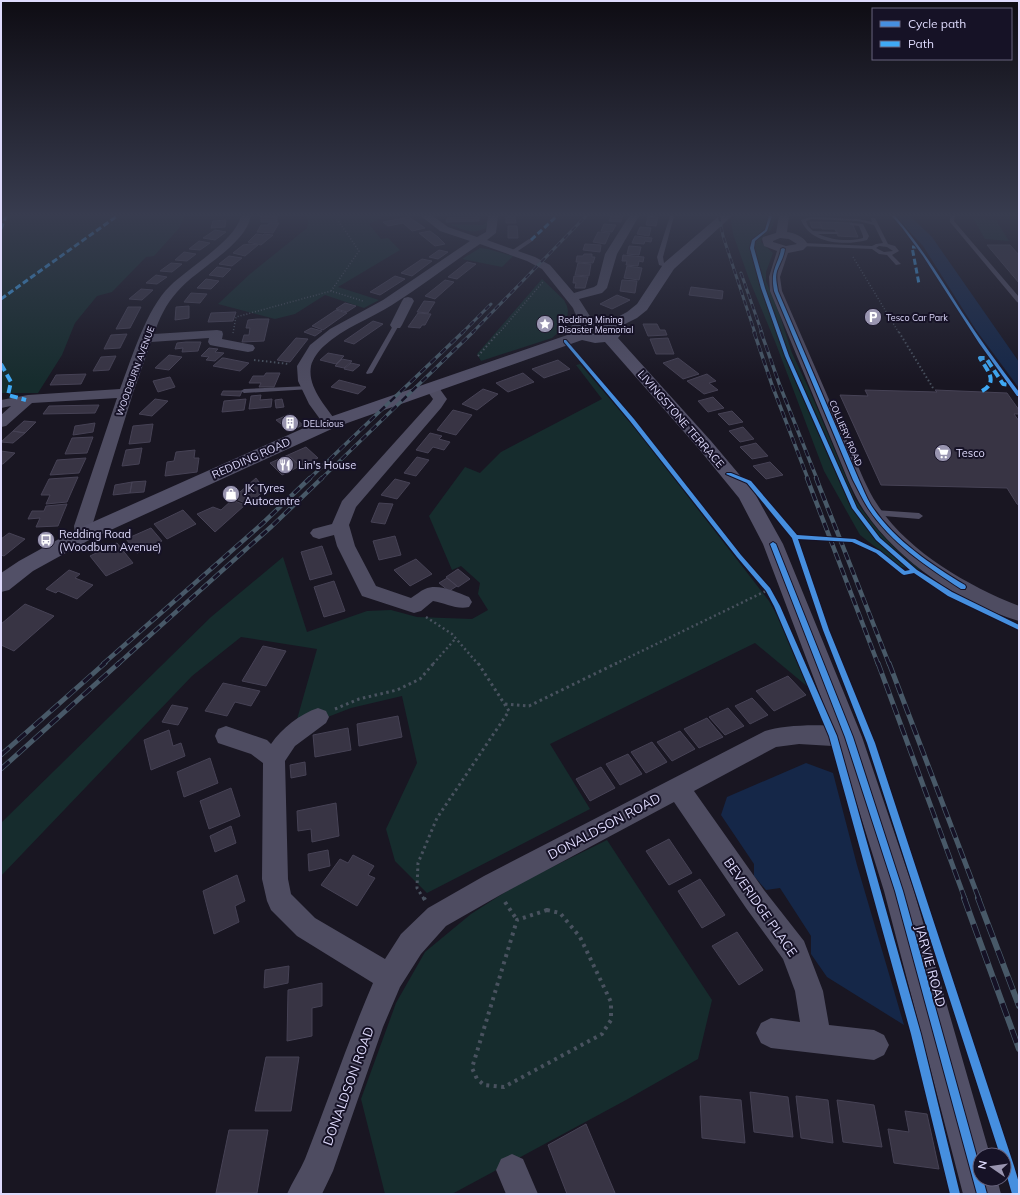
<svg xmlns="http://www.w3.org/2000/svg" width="1020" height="1195" font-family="Mulish,sans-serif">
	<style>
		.green { fill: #162c2d }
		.water { fill: #152748 }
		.building { fill: #383444; stroke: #464255 }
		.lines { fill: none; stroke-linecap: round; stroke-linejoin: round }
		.path-far4 { stroke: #49525f; stroke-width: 1.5; stroke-dasharray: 1 2; stroke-linecap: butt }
		.path-far3 { stroke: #49525f; stroke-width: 2; stroke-dasharray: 1.5 2.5; stroke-linecap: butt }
		.path-far2 { stroke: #49525f; stroke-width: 2.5; stroke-dasharray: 2 3; stroke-linecap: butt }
		.path-far1 { stroke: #49525f; stroke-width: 3; stroke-dasharray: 2.5 3.5; stroke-linecap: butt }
		.path { stroke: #49525f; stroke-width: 4; stroke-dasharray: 3 4.5; stroke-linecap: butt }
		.lane { fill: #4e4c61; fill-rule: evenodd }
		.street { fill: #4e4c61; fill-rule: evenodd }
		.secondary { fill: #525067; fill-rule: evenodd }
		.rail-far4-casing { stroke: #485968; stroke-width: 3 }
		.rail-far3-casing { stroke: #485968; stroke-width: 3.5 }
		.rail-far2-casing { stroke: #485968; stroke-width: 4.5 }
		.rail-far1-casing { stroke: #485968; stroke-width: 5 }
		.rail-casing { stroke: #485968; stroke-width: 6 }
		.rail-far4 { stroke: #161226; stroke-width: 2; stroke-dasharray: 5.5; stroke-linecap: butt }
		.rail-far3 { stroke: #161226; stroke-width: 2.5; stroke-dasharray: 7; stroke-linecap: butt }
		.rail-far2 { stroke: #161226; stroke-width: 3; stroke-dasharray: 8; stroke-linecap: butt }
		.rail-far1 { stroke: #161226; stroke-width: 3.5; stroke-dasharray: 11; stroke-linecap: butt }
		.rail { stroke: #161226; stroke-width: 4.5; stroke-dasharray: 14; stroke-linecap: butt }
		.quiet-far1 { stroke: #3fa9f5; stroke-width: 3; stroke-dasharray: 6 3; stroke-linecap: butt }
		.quiet { stroke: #3fa9f5; stroke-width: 4; stroke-dasharray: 8 4; stroke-linecap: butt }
		.cycleway-casing { stroke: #161226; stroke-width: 2 }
		.cycleway { fill: #468fdf; fill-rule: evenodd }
		.labels { text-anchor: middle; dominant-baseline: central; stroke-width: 4; stroke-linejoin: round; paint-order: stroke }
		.far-poi-label { font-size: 9px; fill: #dedafc; stroke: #161226; text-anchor: start }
		.far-street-label { font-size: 9px; fill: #dedafc; stroke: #161226 }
		.street-label { font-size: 11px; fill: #dedafc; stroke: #161226 }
		.poi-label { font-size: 11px; fill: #dedafc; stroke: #161226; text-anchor: start }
		.near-street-label { font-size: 13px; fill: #dedafc; stroke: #161226 }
	</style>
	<rect width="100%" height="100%" fill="#191622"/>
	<path class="green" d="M1 216H184L180 227 154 256 146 257 112 292 97 296 75 323 62 355 38 393H1Z
		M306 216H379L381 218 369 224 381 239 388 238 400 250 338 287 379 300 364 308 325 295 295 314 275 319 218 304 250 274 307 228 308 222Z
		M735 216H776L771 230 762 238 761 242 773 253 766 272V281L780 316 792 353 810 391 855 499C873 527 894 550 921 570L901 567 860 535 824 471 776 344 749 279 733 234 731 220Z
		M973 218 996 220 1009 241 985 239Z
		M487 222V228C471 235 464 230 449 224L483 225Z
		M480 248 488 249 513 256 502 267 462 259Z
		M542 279 564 300 567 306 568 311 567 319 563 328 552 338 481 361 477 354Z
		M580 364 635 428 769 601 778 617 808 687 755 643 550 744 590 809 427 893 395 861 386 829 417 763 402 696 351 708 294 730 317 649 241 637 192 676 1 876V823L211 617 283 557 307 632 367 611 391 610 417 617 472 619 488 610 478 594 480 583 461 566 452 570 429 516 465 467 480 473 501 452 602 399 576 365Z
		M607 840 712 1000 698 1059 626 1100 452 1194H385L361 1099 396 1003 425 952 471 914 518 884Z"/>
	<path class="water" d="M895 216H910L932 237 1019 362V388L976 330 923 246Z
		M806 763 833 773 857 865 904 1025 827 977 811 954V936L780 888 766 890 754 876V864L721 815 727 797Z"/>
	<path class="building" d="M261 216H277V222H261Z
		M611 216H623L621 222 609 221Z
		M648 216 658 217 656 226 646 225Z
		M409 217 425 228 412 231 403 223 388 226 383 222Z
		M479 217V221L446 222 447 218Z
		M506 217H515L516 223H506Z
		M226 220 225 227 211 228 213 221Z
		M810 222H820L822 228H812Z
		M820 222 852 223 858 237 838 236 835 229H822Z
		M269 223H279L273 233 257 232 261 225H268Z
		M604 224 616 225 612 232 601 231Z
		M508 226H517L518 238H508Z
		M640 227 651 228 649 236 637 234Z
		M215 230 226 232 215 240 203 238Z
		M430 231 438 237 445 244 435 246 419 233Z
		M598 232 610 233 605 244 593 242Z
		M256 234 263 235 264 234 273 235 261 245 248 242Z
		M635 236 652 238 651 242 645 241 644 244 632 243Z
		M199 241 210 243 200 250 189 249Z
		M250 244 258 245 245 256 233 253 243 245Z
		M585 244 601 245 600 252 583 250Z
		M987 245H1010L1019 255V283Z
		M629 246 641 247 639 255 627 254Z
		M439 250 448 252 438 259 429 257Z
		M184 252 196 254 187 261 175 260Z
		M584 254H592V257H595L593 263 576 262 577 256H583Z
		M623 255 644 257 643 262 639 261 638 266 626 265 627 261H622Z
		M229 256 242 258 232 266 219 264Z
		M422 259 432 261 412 276 401 273Z
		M467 262 476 264 457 279 448 277Z
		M171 263 182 264 172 272 160 271Z
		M578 263 591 264 589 276 575 275Z
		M627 266 642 268 639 280 624 278Z
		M217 267 231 269 223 277 209 275Z
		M156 275 167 277 157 284 146 283Z
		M395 276 405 279 380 295 370 292Z
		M574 276 588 277 585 288H575L576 283H573Z
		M206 279 219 281 211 289 197 288Z
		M445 280 454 282 435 299 425 296Z
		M622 280 637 281 635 293 620 291Z
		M691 287 723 291 722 299 689 295Z
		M141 289 153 290 142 300 129 299Z
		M191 293 207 294 200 303 184 302Z
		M617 295 630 300 612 309 600 304Z
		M424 301 435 302 428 313 417 312Z
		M345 303 356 306 347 312 336 309Z
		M189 306V318L175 320 176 307Z
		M128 307H141L130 328 116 329Z
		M336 310 347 313 323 330 312 326Z
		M236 312 233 321 208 322 211 313Z
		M418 313 431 314 425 325H422L420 328 408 327Z
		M257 319H269L264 341 242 342 244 335H249L250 328H246L248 320Z
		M373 321 383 324 354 344 344 341Z
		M643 324H657L660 330H665L667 335 648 336Z
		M311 328 322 331 315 336 304 332Z
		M127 334 120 348 104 349 111 335Z
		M296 338 308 339 290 362 277 360Z
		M668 338 674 354H656L650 339Z
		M186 342H201L198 351 182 352 183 348 175 349 177 343Z
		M209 348 218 349 215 352 224 353 215 361 206 360 209 357 201 356Z
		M328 353 344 356 336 364 320 360Z
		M169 355 182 357 169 370 155 368Z
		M116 356 109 370 93 371 101 357Z
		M222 358H224L249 363 240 371 213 366Z
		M678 358 699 374 683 379 663 363Z
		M342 359 352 361 344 368 335 366Z
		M558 360 570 369 544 378 532 369Z
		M351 363 360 365 353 371 344 369Z
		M266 373H280L274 387H259L261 383H249L253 376H264Z
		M523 373 534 382 508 392 496 383Z
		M86 374 81 384 50 385 56 375Z
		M707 374 716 381 709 383 718 390 704 394 687 381Z
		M170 377 175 387 158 392 153 381Z
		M339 380 366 387 358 394 331 387Z
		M483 389 498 394 477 410 462 404Z
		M865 390 937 392 935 390 1007 393 1019 410V414H1014L1019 421V505L1017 504 1007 488 881 485 840 395 868 396Z
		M223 391H242L240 396 221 395Z
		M261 395 260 400 272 399 271 407 249 409 251 396Z
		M713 397 724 408 708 412 698 401Z
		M155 399 168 401 152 416 139 414Z
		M246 399 244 410 222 412 224 401Z
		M282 399 284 407 276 408 275 400Z
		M99 405 95 413 43 414 49 406Z
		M453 410 472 415 456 435 437 430Z
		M732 411 743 422 729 425 718 414Z
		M290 414 303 425 290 431 276 420Z
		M24 421 36 422 25 433 13 431Z
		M95 423 93 432 73 435 75 426Z
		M153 424 150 442 129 444 133 426Z
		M743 427 754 439 740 442 729 431Z
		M13 431 25 433 13 443 1 442Z
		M430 433 442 436 439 439 450 442 444 450 433 447 428 453 416 450Z
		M93 437 87 453 65 454 72 438Z
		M756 443 768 456 752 459 740 447Z
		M306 447 318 458 300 466 288 455Z
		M142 448 139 464 122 466 126 450Z
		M195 450 194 458H199L197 472 165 476 167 462 174 461 176 452Z
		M1 451 15 453 3 464H1Z
		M288 455 300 466 282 475 270 463Z
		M417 457 429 460 416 476 404 473Z
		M86 458 79 473 50 475 57 460Z
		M770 462 783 475 766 479 753 466Z
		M78 477 67 502 46 504 50 495H41L49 479Z
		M256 478 265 490 248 504 233 498Z
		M395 479 410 483 397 499 381 495Z
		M146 481 144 492 130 493 132 482Z
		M132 482 130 493 113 495 115 485Z
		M232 500 245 505 215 532 197 514 213 507 221 510Z
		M379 503 393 504 385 524 371 522Z
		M67 504 58 526 36 527 40 518 28 519 32 511H44L46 506Z
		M183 510 196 524 167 539 154 524Z
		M151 528 162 541 137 553 126 539Z
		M9 533 25 539 4 556 1 555V539Z
		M395 536 401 555 379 560 373 541Z
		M117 543 133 563 106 576 90 556Z
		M322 546 332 574 310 580 301 552Z
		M416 559 432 574 410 586 394 570Z
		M458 569 470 579 458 587 446 577Z
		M69 570 80 574 75 578 93 585 77 599 58 591 56 593 46 589Z
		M447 578 457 586 449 591 439 583Z
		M334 581 345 611 324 617 314 587Z
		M25 604 54 616 14 651 1 645V624Z
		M263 646 286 651 266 686 242 681Z
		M788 676 806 695 774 711 756 691Z
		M223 683 260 691 251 706 235 702 227 716 205 711Z
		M752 698 768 715 750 724 735 706Z
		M172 705 188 708 178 725 162 722Z
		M728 708 744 726 725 735 709 717Z
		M398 716 402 737 359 746 357 724Z
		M707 718 723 737 699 748 684 729Z
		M348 728 351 750 315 757 313 735Z
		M169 730 173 746 181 743 185 756 151 770 144 740Z
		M680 731 695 749 672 761 657 742Z
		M652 742 667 762 646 773 631 752Z
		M628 754 642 774 620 785 606 764Z
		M210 758 218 783 184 797 177 772Z
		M305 762 306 775 291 778 290 765Z
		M601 767 615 788 590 801 576 779Z
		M231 788 240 816 209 829 200 801Z
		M336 803 339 836 312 842 311 829 298 831 297 811Z
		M231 826 236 843 215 852 210 836Z
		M669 839 692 873 669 885 646 851Z
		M328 850 330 866 309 871 308 854Z
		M353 855 374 866 368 875 375 878 357 906 321 885 340 859 348 863Z
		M237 875 245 901 235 906 239 922 214 934 203 891Z
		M700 879 725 915 702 928 678 891Z
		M737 932 763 970 739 985 712 946Z
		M289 966 288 983 264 988 265 970Z
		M322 983V1006L312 1008V1036L287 1041 288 990Z
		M266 1057H299L291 1111H255Z
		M750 1092 788 1097 793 1137 754 1132Z
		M700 1096 741 1100 745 1143 702 1138Z
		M796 1096 828 1100 833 1143 801 1138Z
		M837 1100 874 1105 882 1147 843 1142Z
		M905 1111 927 1114 939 1169 894 1163 888 1129 909 1132Z
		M586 1124 615 1193 613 1194H567L548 1145Z
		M229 1130H268L257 1193H216Z"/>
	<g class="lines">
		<path class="path-far4" d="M853 257 899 333
			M331 291 359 251 335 216
			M233 333 236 317 331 291 363 301
			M499 333 543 282"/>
		<path class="path-far3" d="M899 332 933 388
			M478 356 499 332
			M254 360 289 364"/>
		<path class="path-far2" d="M426 617 452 634 478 664
			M433 664 456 638
			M615 664 768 590"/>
		<path class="path-far1" d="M505 704 529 706 617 663
			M335 709 359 699 397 690 420 679 434 663
			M424 899 417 888 418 863 437 818 509 711 478 663"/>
		<path class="path" d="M424 898 425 900
			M505 902 517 920
			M547 910 560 913 580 937 611 1002V1020L602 1034 504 1087 484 1085 477 1079 472 1068 517 920Z"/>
		<path class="lane" d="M670 216H674L663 257 664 263 672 266 669 268 659 265 657 257Z
			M950 216H955L954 221 1019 297V303L1017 302 950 222Z
			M811 217 858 219 872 222 871 218H875L888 244 895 246 899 251 892 255 901 264 896 265 887 255 879 254 872 249 801 246 800 245 803 243 872 246 876 244 883 243 874 225 858 221 811 219 806 221 808 226 813 231 837 232 839 233 837 234H818C831 240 849 242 863 238V236L859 226 850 225V223H852L863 224 869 236 867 240C845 246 810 244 801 220ZM879 246 887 247 893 251 884 252 876 248Z
			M529 239 534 240 515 253H511V251Z
			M394 324 399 325 372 373 367 374 366 373Z
			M309 386 311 387V389L244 393 241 391 244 389Z
			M875 510 919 513 923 516 919 519 872 515 871 513Z"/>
		<path class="street" d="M241 216H251C245 246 196 269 177 292 166 304 159 319 154 334L217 330 222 331 223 334 222 339 253 345 255 348 253 351 248 352 215 346 210 345 208 342 209 338 151 342 133 393 92 526 93 534 90 538 84 540 78 538 75 534 74 526 117 398 32 403 6 426 1 427V415L11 406 1 408V400L28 395 120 389C132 358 146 309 170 286 188 268 236 240 241 216Z
			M421 216H433L448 227 477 237 486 232 488 216H498L496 233 487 240 535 257 550 265 574 293 594 287 597 285 605 254 629 216H639L617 254 607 288 602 293 579 299 593 321 591 324H583L575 313 573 308 542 269 527 261 480 244C450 264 422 286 392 305 370 319 343 328 324 346 319 350 312 360 311 366 307 388 327 407 337 423L335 426 330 427 325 426 309 404 298 381 297 366 310 345 330 329 383 300 470 241 440 231Z
			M779 216H789L787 232C795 233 805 237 808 245L803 250 788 253 780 277 782 291 864 480C868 488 872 497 877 504 907 551 968 586 1019 606V621C962 604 899 562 865 512 858 502 853 491 848 480L770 291 769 277 777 251 764 246 762 239 763 237 776 233ZM780 238 789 239 797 244 786 246 773 242V241Z
			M408 297 412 298 414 301 402 325 400 328H392L390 325 402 301 404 298Z
			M432 384 437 385 447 399 441 408 356 507 349 525 355 546 376 586 411 598C416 595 420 591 425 589 438 583 456 592 469 597L472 602 469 607C457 610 445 603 433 601L421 611 414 613 362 596 337 546 334 535 319 539 313 537 310 533 313 529 332 524 342 501 431 402 433 399 425 388 427 385Z
			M318 708 326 711 329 717 326 723 295 746 285 761 288 879 291 894 315 918 385 959 401 934 428 908 484 876 765 731C786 724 836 723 857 730L860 737 857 744 849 747 799 744 776 747 694 791 764 890 804 941 823 991 829 1025 874 1030 884 1035 889 1045 884 1055 874 1060 771 1048 761 1043 756 1033 761 1023 771 1018 800 1022 795 991 783 959 746 908 674 802 502 894 446 926 421 954 400 987 383 1027 333 1171 322 1194H287C292 1182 300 1171 305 1159 328 1101 348 1041 373 983L297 936 271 910 267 901 262 879 263 763 251 754 218 743 215 736 218 729 226 726 267 740 271 744C282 728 300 714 318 708Z
			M512 1154 523 1159 538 1194H506L496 1170 501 1159Z"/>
		<path class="secondary" d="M719 216H732L674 269 647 310 637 318 621 326 623 332 618 338 711 441 754 492 783 544 862 737 914 891 990 1155H980V1179H997L1001 1194H963L884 891 836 737 763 544 739 498 699 449 605 342 595 343 582 340 336 427 91 539 33 571 9 590 1 592V573L19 561 77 529 324 419 573 333 570 328 577 319 599 316 612 320 627 312 637 304 664 263ZM597 325 607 329 608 331C600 335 591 336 585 328L587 326Z"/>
		<defs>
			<path id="rail-far4" d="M719 216 723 236 755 333
				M741 273 762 333
				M462 333 491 304
				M472 333 586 216"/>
			<path id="rail-far3" d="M754 332 772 385 808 479
				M761 332 780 386 817 479
				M309 479 463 332
				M321 479 473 332"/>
			<path id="rail-far2" d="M807 478 878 664
				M816 478 889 664
				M103 664 263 523 310 478
				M118 664 272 526 322 478"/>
			<path id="rail-far1" d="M878 663 965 899
				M889 663 979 899
				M1 755 105 663
				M1 769 119 663"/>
			<path id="rail" d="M964 898 1019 1049
				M978 898 1019 1006"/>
		</defs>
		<use href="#rail-far4" class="rail-far4-casing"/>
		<use href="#rail-far3" class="rail-far3-casing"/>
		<use href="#rail-far2" class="rail-far2-casing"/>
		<use href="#rail-far1" class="rail-far1-casing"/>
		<use href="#rail" class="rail-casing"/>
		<use href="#rail-far4" class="rail-far4"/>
		<use href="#rail-far3" class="rail-far3"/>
		<use href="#rail-far2" class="rail-far2"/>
		<use href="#rail-far1" class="rail-far1"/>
		<use href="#rail" class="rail"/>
		<path class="quiet-far1" d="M1 229 6 216
			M531 240 557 216
			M918 247H912L919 284
			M1 299 117 216"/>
		<path class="quiet" d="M1 364 11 382 8 395 26 400
			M982 391C999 382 987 370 980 358H986L1003 384 1012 385"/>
		<defs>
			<path id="cycleway" d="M769 216H772L767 231 755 241 754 248 765 288 789 356 857 508 880 538 917 570 952 592 1019 625V630L948 596 914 573 904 575 902 574 876 553 852 542 798 539 829 630 875 743 1014 1166 1019 1183V1194H1012L1004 1166V1155H1000L867 743 823 630 792 538 747 483 726 474 727 473H731L751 481 797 535 855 539 880 551 905 571 910 570 876 540 852 508 785 356 761 288 750 248 752 240 765 230Z
				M892 216H895C921 246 941 279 962 312 980 339 999 366 1019 392V396H1017L979 343 923 256 903 229Z
				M783 248 785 249C784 257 780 263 777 271 775 278 777 284 778 291L859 480C863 488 866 497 871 505 894 540 930 564 965 585L966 587 965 589H961C926 566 891 543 868 508 862 499 858 489 853 480L774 291C773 284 772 278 774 271 776 263 780 257 781 249Z
				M564 340H566L634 419 741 555 770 588 780 606 837 736 921 1034 960 1194H950L911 1034 829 736 774 606 766 591 737 557 630 421 564 342Z
				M773 542 776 544 853 737 903 891 980 1168V1179H983L987 1194H977L895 891 845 737 770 544Z"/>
		</defs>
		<use href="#cycleway" class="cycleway-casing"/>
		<use href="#cycleway" class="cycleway"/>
	</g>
	<linearGradient id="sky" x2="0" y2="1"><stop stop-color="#0e0c13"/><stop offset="0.56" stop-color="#383c4f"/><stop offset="1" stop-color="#383c4f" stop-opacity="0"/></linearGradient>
	<rect width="1020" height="384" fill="url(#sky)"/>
	<defs>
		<symbol id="parking-disc" viewBox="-11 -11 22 22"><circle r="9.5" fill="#9995b0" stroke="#161226"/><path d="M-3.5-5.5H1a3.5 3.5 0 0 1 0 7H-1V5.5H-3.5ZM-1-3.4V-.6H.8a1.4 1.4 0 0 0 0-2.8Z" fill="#fff"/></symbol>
		<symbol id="sight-disc" viewBox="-11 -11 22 22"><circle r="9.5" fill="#9995b0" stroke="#161226"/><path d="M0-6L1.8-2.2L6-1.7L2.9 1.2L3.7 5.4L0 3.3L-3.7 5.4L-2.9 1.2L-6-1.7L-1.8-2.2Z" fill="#fff"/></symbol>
		<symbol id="building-disc" viewBox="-11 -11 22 22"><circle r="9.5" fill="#9995b0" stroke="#161226"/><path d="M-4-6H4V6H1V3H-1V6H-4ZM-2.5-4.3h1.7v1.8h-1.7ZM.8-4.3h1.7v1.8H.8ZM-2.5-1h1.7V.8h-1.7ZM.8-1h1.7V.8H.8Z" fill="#fff"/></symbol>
		<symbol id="supermarket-disc" viewBox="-11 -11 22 22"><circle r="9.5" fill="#9995b0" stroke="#161226"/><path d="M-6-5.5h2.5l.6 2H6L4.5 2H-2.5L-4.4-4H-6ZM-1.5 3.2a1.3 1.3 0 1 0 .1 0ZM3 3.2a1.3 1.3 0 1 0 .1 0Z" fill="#fff"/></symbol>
		<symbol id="restaurant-disc" viewBox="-11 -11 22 22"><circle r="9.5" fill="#9995b0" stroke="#161226"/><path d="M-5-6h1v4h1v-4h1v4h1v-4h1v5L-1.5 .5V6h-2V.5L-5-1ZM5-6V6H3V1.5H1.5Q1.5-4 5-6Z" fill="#fff"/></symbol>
		<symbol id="shop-disc" viewBox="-11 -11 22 22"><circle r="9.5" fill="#9995b0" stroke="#161226"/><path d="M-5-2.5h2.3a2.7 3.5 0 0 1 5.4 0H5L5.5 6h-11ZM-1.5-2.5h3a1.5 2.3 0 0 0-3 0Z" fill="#fff"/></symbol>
		<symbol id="bus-disc" viewBox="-11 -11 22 22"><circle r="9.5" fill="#9995b0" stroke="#161226"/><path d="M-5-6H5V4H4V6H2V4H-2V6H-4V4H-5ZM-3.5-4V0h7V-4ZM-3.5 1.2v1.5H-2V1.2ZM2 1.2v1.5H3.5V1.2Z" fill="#fff"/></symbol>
	</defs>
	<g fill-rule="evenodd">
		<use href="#parking-disc" x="863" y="307" width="20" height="20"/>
		<use href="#sight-disc" x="535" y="314" width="20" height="20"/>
		<use href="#building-disc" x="280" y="413" width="20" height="20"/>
		<use href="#supermarket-disc" x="933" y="443" width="20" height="20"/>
		<use href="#restaurant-disc" x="275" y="455" width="20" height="20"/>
		<use href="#shop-disc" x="221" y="484" width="20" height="20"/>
		<use href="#bus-disc" x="36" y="530" width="20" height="20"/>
	</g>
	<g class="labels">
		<g class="far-poi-label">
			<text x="886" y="317">Tesco Car Park</text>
			<text x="558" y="319">Redding Mining<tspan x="558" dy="10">Disaster Memorial</tspan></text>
			<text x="303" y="423">DELIcious</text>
		</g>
		<g class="far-street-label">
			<text transform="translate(135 371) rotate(-70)">WOODBURN AVENUE</text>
			<text transform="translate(846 433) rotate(67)">COLLIERY ROAD</text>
		</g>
		<g class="street-label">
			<text transform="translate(681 419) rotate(49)">LIVINGSTONE TERRACE</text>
			<text transform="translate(251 458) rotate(-24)">REDDING ROAD</text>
		</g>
		<g class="poi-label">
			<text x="956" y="453">Tesco</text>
			<text x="298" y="465">Lin's House</text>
			<text x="244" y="488">JK Tyres<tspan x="244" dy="13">Autocentre</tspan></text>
			<text x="59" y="534">Redding Road<tspan x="59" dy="13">(Woodburn Avenue)</tspan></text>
		</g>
		<g class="near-street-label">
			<text transform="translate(604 826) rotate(-28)">DONALDSON ROAD</text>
			<text transform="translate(761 907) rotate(55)">BEVERIDGE PLACE</text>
			<text transform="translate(931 966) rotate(75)">JARVIE ROAD</text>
			<text transform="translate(348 1086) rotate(-70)">DONALDSON ROAD</text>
		</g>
	</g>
	<rect width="1020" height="1195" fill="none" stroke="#dedafc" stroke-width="4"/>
	<rect x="872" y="8" width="140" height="52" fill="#161226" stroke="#66627c"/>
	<rect x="880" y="21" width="20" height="6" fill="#468fdf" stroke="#66627c"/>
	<text x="908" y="28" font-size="12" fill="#dedafc">Cycle path</text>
	<rect x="880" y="41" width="20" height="6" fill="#3fa9f5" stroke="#66627c"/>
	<text x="908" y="48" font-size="12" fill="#dedafc">Path</text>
	<g transform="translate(992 1167) rotate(283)"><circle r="19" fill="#161226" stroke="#66627c"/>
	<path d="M0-3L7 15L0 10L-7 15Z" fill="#9995b0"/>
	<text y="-6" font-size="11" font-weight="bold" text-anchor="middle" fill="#dedafc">N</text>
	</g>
</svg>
